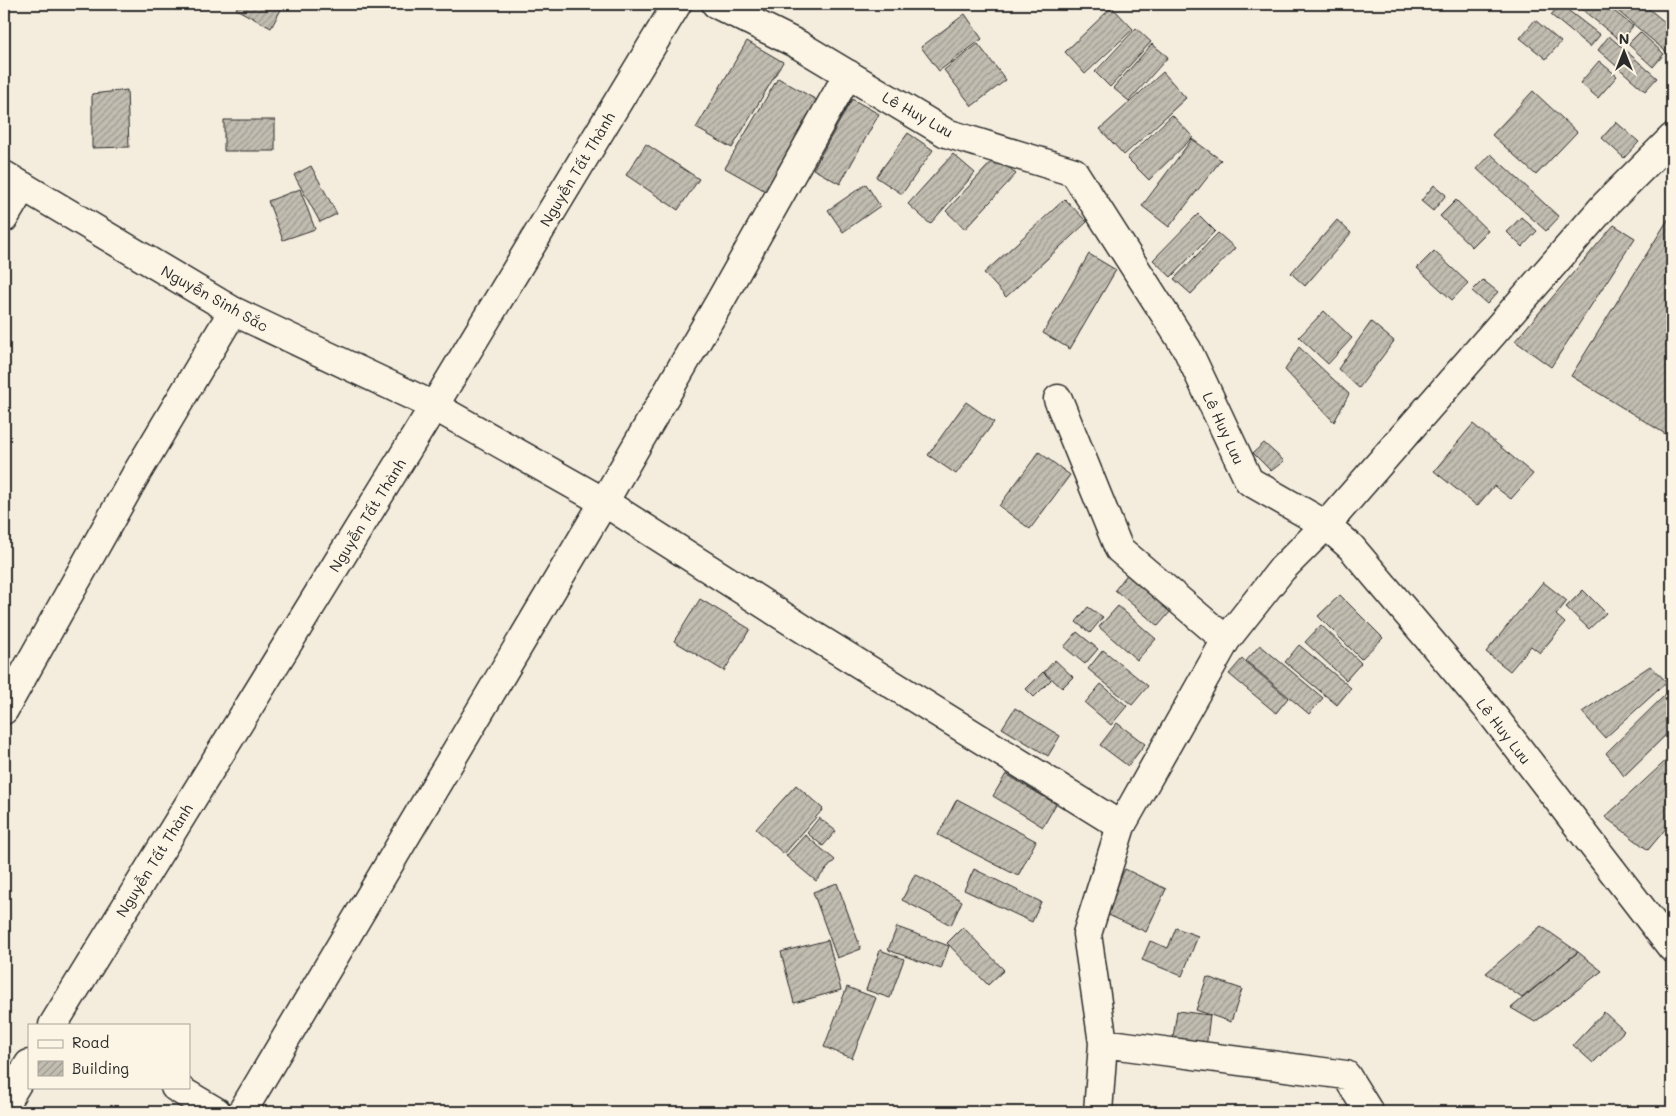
<svg xmlns="http://www.w3.org/2000/svg" width="1676" height="1116" font-family="Mali,sans-serif">
	<style>
		.building { fill: url(#building-hatch); stroke: #2b2b2b }
		.lines { fill: none; stroke-linecap: round; stroke-linejoin: round }
		.street-casing { stroke: #2b2b2b; stroke-width: 31 }
		.secondary-casing { stroke: #2b2b2b; stroke-width: 31 }
		.street { stroke: #fcf5e5; stroke-width: 28 }
		.secondary { stroke: #fcf5e5; stroke-width: 28 }
		.labels { text-anchor: middle; dominant-baseline: central; stroke-width: 4.5; stroke-linejoin: round; paint-order: stroke }
		.street-label { font-size: 15px; fill: #2b2b2b; stroke: #fcf5e5 }
	</style>
	<defs>
		<pattern id="building-hatch" width="6" height="6" patternUnits="userSpaceOnUse" patternTransform="scale(1.25)"><rect width="6" height="6" fill="#c2bdb1"/><path d="M-1 1l2-2M0 6l6-6M5 7l2-2" fill="none" stroke="#9e9a90"/></pattern>
	</defs>
	<rect width="100%" height="100%" fill="#f4edde"/>
	<filter id="ink" filterUnits="userSpaceOnUse"><feTurbulence type="fractalNoise" baseFrequency=".02" numOctaves="2"/><feDisplacementMap in="SourceGraphic" scale="10" xChannelSelector="R" yChannelSelector="G"/><feConvolveMatrix kernelMatrix="1 2 1 2 8 2 1 2 1" color-interpolation-filters="sRGB"/></filter>
	<g filter="url(#ink)">
		<path class="building" d="M239 4H284L271 28 236 9Z
			M1560 4 1600 35 1590 47 1551 15Z
			M1575 4H1605L1633 26 1621 41Z
			M1616 4H1643L1672 28V53L1670 55 1613 7Z
			M1112 7 1133 29 1085 74 1065 52Z
			M965 14 982 39 939 71 921 47Z
			M1535 20 1561 42 1546 59 1520 38Z
			M1136 28 1151 42 1110 87 1095 72Z
			M1640 32 1664 54 1653 67 1628 44Z
			M1609 36 1657 78 1645 91 1598 50Z
			M747 41 783 62 732 148 696 128Z
			M978 44 1006 80 972 106 944 70Z
			M1152 44 1168 57 1129 101 1113 88Z
			M1599 61 1617 76 1598 98 1580 83Z
			M1163 72 1186 98 1124 155 1100 129Z
			M778 78 822 103 769 193 725 168Z
			M127 90 129 147 92 148V94Z
			M1533 91 1577 132 1536 175 1492 135Z
			M852 99 879 114 840 184 813 169Z
			M1172 115 1193 137 1149 180 1127 158Z
			M224 120H275V151H224Z
			M1616 122 1639 142 1624 158 1602 138Z
			M908 133 933 150 902 194 876 177Z
			M1192 139 1221 160 1169 227 1142 206Z
			M646 144 699 179 678 210 626 175Z
			M953 154 975 173 930 224 908 204Z
			M1491 154 1559 217 1546 231 1477 169Z
			M997 156 1016 174 965 229 946 211Z
			M311 166 337 214 320 222 294 175Z
			M866 184 880 206 843 232 828 210Z
			M1434 185 1446 195 1433 211 1421 201Z
			M300 189 315 229 283 240 268 201Z
			M1065 199 1087 222 1006 297 984 273Z
			M1456 200 1488 231 1472 247 1440 216Z
			M1672 213V438L1571 376Z
			M1198 214 1215 231 1171 277 1153 260Z
			M1521 217 1537 231 1522 247 1507 232Z
			M1337 220 1351 233 1305 286 1291 273Z
			M1614 225 1635 238 1551 367 1515 341Z
			M1218 233 1235 248 1191 294 1174 279Z
			M1434 251 1468 283 1452 300 1417 268Z
			M1089 254 1116 270 1070 349 1043 333Z
			M1483 280 1498 292 1487 304 1472 291Z
			M1324 311 1352 338 1328 364 1299 337Z
			M1371 322 1394 341 1359 388 1338 369Z
			M1299 347 1349 394 1334 422 1285 370Z
			M966 402 994 422 956 474 928 455Z
			M1473 424 1533 474 1511 499 1494 486 1477 506 1434 471Z
			M1264 443 1284 461 1271 471 1253 453Z
			M1039 452 1070 475 1030 529 999 506Z
			M1132 568 1177 604 1158 626 1115 590Z
			M1543 582 1567 601 1556 615 1565 623 1540 653 1531 646 1510 671 1486 652Z
			M1583 590 1606 613 1589 629 1566 607Z
			M1340 595 1383 638 1361 659 1318 616Z
			M700 599 750 629 724 671 674 641Z
			M1118 606 1156 639 1137 660 1099 627Z
			M1088 607 1103 617 1090 633 1076 622Z
			M1321 625 1361 663 1346 680 1305 642Z
			M1077 632 1098 649 1085 664 1064 647Z
			M1260 645 1323 698 1309 714 1246 661Z
			M1299 645 1351 688 1337 705 1285 662Z
			M1103 650 1148 686 1132 705 1088 669Z
			M1242 659 1288 698 1276 713 1229 674Z
			M1055 660 1073 677 1062 688 1044 672Z
			M1650 666 1667 682 1605 738 1582 712Z
			M1043 672 1051 680 1034 697 1026 689Z
			M1101 684 1127 706 1111 725 1085 703Z
			M1670 690 1672 691V732L1671 730 1624 776 1606 753Z
			M1015 708 1060 736 1048 756 1002 728Z
			M1117 723 1145 744 1128 766 1100 745Z
			M1672 755V821L1648 850 1605 817Z
			M1006 774 1056 804 1043 827 993 796Z
			M796 785 823 809 784 854 756 829Z
			M957 799 1036 841 1018 876 938 835Z
			M819 818 836 831 823 846 807 833Z
			M805 835 835 860 816 881 786 856Z
			M974 869 1041 902 1032 922 964 890Z
			M1125 869 1166 889 1146 932 1104 913Z
			M915 874 962 901 951 925 902 900Z
			M837 883 861 949 837 958 813 892Z
			M1541 926 1578 952 1522 998 1486 973Z
			M897 927 949 946 941 969 888 950Z
			M963 927 1004 970 988 985 947 943Z
			M1176 928 1198 936 1182 976 1142 960 1150 941 1168 948Z
			M828 940 841 990 794 1003 781 952Z
			M880 950 904 959 890 998 866 990Z
			M1578 952 1602 971 1535 1022 1511 1008Z
			M1207 977 1242 989 1231 1022 1196 1010Z
			M847 987 876 998 852 1058 824 1047Z
			M1177 1011 1210 1015 1206 1048 1172 1044Z
			M1604 1012 1624 1031 1593 1063 1573 1045Z"/>
		<g class="lines">
			<defs>
				<path id="street" d="M716 4 799 45 946 133 1074 172 1187 349 1249 481 1326 525 1351 547 1488 709 1672 948
					M4 175 233 311 434 406 604 502 816 637 1121 826
					M4 218 23 186
					M1058 399 1119 549 1226 640 1121 826 1087 934 1103 1043 1098 1112
					M1226 640 1282 569 1326 525 1605 205 1672 138
					M4 710 135 476 233 311
					M1103 1043 1346 1075 1369 1112
					M175 1087 217 1112
					M242 1112 604 502 719 303 848 74"/>
				<path id="secondary" d="M53 1025 434 406 677 4
					M4 1105 29 1064"/>
			</defs>
			<use href="#street" class="street-casing"/>
			<use href="#secondary" class="secondary-casing"/>
			<use href="#street" class="street"/>
			<use href="#secondary" class="secondary"/>
		</g>
	</g>
	<g class="labels">
		<g class="street-label">
			<text transform="translate(918 114) rotate(29)">Lê Huy Lưu</text>
			<text transform="translate(577 169) rotate(-59)">Nguyễn Tất Thành</text>
			<text transform="translate(215 298) rotate(29)">Nguyễn Sinh Sắc</text>
			<text transform="translate(1224 428) rotate(65)">Lê Huy Lưu</text>
			<text transform="translate(367 515) rotate(-58)">Nguyễn Tất Thành</text>
			<text transform="translate(1504 731) rotate(52)">Lê Huy Lưu</text>
			<text transform="translate(154 860) rotate(-58)">Nguyễn Tất Thành</text>
		</g>
	</g>
	<rect width="1676" height="1116" fill="none" stroke="#fcf5e5" stroke-width="20"/>
	<rect x="10" y="10" width="1656" height="1096" fill="none" stroke="#2b2b2b" stroke-width="2" filter="url(#ink)"/>
	<rect x="28" y="1024" width="162" height="65" fill="#fcf5e5" stroke="#a8a49b"/>
	<rect x="38" y="1040" width="25" height="8" fill="#fcf5e5" stroke="#a8a49b"/>
	<text x="72" y="1048" font-size="15" fill="#2b2b2b">Road</text>
	<rect x="38" y="1061" width="25" height="15" fill="url(#building-hatch)" stroke="#a8a49b"/>
	<text x="72" y="1074" font-size="15" fill="#2b2b2b">Building</text>
	<g transform="translate(1624 52)" stroke="#fcf5e5" stroke-width="4" paint-order="stroke">
	<path d="M0-4L9 19L0 12L-9 19Z" fill="#2b2b2b"/>
	<text y="-8" font-size="14" font-weight="bold" text-anchor="middle" fill="#2b2b2b">N</text>
	</g>
</svg>
